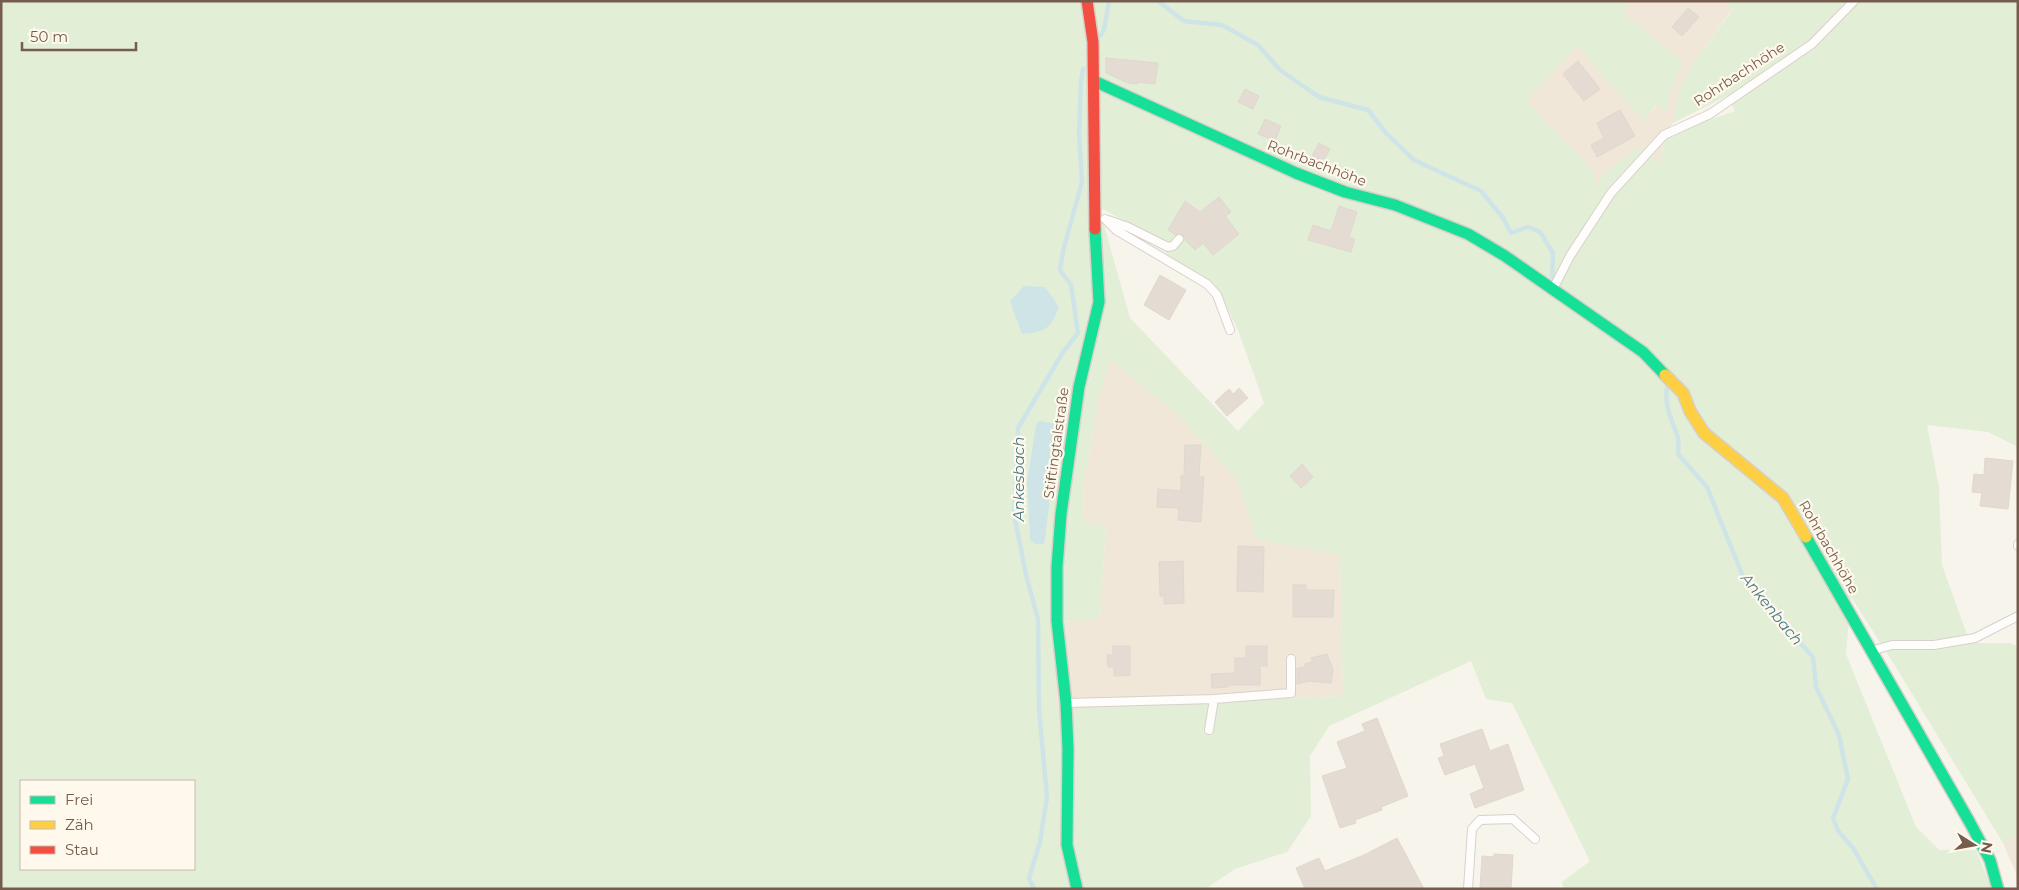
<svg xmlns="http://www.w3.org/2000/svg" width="2019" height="890" font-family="Montserrat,sans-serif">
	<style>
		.residential { fill: #f0e7d9 }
		.green { fill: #e3eed7; fill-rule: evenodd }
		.water { fill: #cee4e7 }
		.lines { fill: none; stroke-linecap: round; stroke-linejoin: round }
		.stream { stroke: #cee4e7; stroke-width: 4.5 }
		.building { fill: #e4dcd3; stroke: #e0d7ce }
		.lane-casing { stroke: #d6d1ca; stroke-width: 10 }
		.fast-casing { stroke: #d6d0c8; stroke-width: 14 }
		.slow-casing { stroke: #d6d0c8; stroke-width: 14 }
		.jam-casing { stroke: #d6d0c8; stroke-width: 14 }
		.lane { stroke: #fefdfc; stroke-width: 8 }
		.fast { stroke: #16e098; stroke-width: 11 }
		.slow { stroke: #ffcf43; stroke-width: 11 }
		.jam { stroke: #f24e42; stroke-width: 11 }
		.labels { text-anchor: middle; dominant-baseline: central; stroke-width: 4.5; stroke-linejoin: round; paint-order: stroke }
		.street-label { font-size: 14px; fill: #755c4c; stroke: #fff9ed }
		.water-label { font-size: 15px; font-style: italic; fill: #467a88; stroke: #fff9ed }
	</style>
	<rect width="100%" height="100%" fill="#f7f4ec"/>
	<path class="residential" d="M1629 1H1723L1733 8 1691 66 1679 90 1673 123 1664 135 1661 164 1596 187 1526 101 1577 46 1644 120 1657 105 1666 111 1671 90 1683 62 1623 13Z
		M1110 359 1177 414 1238 481 1256 539 1340 555 1343 696 1054 707V623L1100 618 1106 526 1083 522 1084 480 1101 389Z
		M2018 835V878L2003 843Z"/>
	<path class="green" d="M1 1H1629L1623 13 1683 62 1671 90 1666 111 1656 105 1644 121 1577 46 1526 101 1593 171 1596 186 1604 173 1639 147 1661 164 1664 135 1735 111 1727 96 1673 123 1679 90 1691 66 1733 9 1723 1H2018V447L1988 432 1927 425 1939 487 1942 565 1970 643H2010L2018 647V835L2003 843 1892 661 1851 597 1846 654 1916 827 1939 850H1976L1992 889H1564L1562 882 1590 861 1512 703 1486 699 1471 661 1329 726 1310 756 1311 816 1287 852 1235 869 1205 889H1ZM1099 207 1162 241 1168 257 1210 281 1218 290 1238 330 1264 403 1238 431 1130 318ZM1110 359 1177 414 1238 481 1256 539 1340 555 1343 696 1055 707 1054 623 1100 618 1106 526 1083 522 1084 480 1101 389ZM1036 424 1058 430 1045 541 1030 540 1027 481ZM21 781H194V869H21Z"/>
	<path class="water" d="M1024 286 1045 287 1059 307C1050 329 1046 332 1022 334L1010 301Z
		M1040 421 1057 424 1058 430 1045 541 1043 544H1035L1030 540 1027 481 1036 424Z"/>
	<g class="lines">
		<path class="stream" d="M1158 1 1184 21 1222 25 1258 45 1280 70 1319 97 1368 110 1386 133 1414 160 1481 191 1503 218 1511 233 1528 227 1540 232 1553 253 1552 277
			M1100 36 1104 30 1109 1
			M1667 387C1664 408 1672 419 1678 438 1679 443 1678 449 1678 454L1707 487 1744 579 1763 593 1784 625 1813 657 1816 687 1839 735 1848 779 1833 818 1838 831 1853 848 1877 889
			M1034 889 1029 878 1040 842 1047 797 1039 710 1038 619 1026 575 1014 514 1018 428 1063 352 1078 333 1071 285 1060 270 1063 251 1082 182 1079 134 1081 82 1083 69"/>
	</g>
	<path class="building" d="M1688 8 1699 17 1682 36 1672 27Z
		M1106 58 1158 63 1155 84 1137 82V84L1128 83 1106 73Z
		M1578 61 1600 89 1584 101 1563 74Z
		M1245 89 1259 96 1253 109 1238 102Z
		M1620 110 1635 136 1597 157 1591 145 1604 138 1597 123Z
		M1265 119 1281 126 1275 141 1258 134Z
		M1319 143 1330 149 1322 163 1311 158Z
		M1219 197 1231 212 1225 216 1239 234 1213 255 1203 243 1195 250 1185 240 1182 234 1176 235 1168 230 1185 201 1200 212Z
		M1339 206 1357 212 1349 237 1355 239 1351 252 1308 240 1313 225 1331 231Z
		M1160 275 1186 290 1169 320 1144 305Z
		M1239 388 1248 398 1227 416 1215 402 1229 389 1233 394Z
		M1185 445H1201L1199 477H1204L1201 522 1178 520 1179 508 1157 507 1158 489 1181 491V476H1184Z
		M1985 458 2013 461 2008 509 1980 506 1982 493 1972 492 1974 474 1984 475Z
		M1302 464 1313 477 1301 488 1290 476Z
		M1238 546 1264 547 1263 592 1237 591Z
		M1183 561 1184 603 1164 604V596H1160L1159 562Z
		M1293 585H1306V590H1334L1333 617H1293Z
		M1113 646H1130V675L1114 676V667H1108L1107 655H1113Z
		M1246 646H1267V666H1260V685H1228V687L1212 688 1211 674 1235 673V658H1246Z
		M1327 654 1333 669 1331 683 1309 681 1297 684V668L1305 667V664L1312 662 1311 658Z
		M1377 718 1408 796 1381 807 1382 810 1355 820 1356 823 1340 828 1322 776 1347 768 1337 742 1365 731 1362 724Z
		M1482 729 1490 751 1508 744 1524 790 1475 808 1470 794 1484 788 1475 764 1445 775 1438 758 1444 756 1440 744Z
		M1397 838 1424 889H1305L1296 868 1319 858 1325 871 1364 855Z
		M1494 854 1513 855 1511 889H1480L1482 856 1494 857Z"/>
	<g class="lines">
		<defs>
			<path id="lane" d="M1105 219 1116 230 1207 284 1217 295 1230 330
				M1108 220 1128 227 1168 247 1173 246 1179 239
				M1554 287 1570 256 1611 193 1664 135 1710 114 1812 44 1854 1
				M2018 544V546
				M1874 650 1892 645H1934L1975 638 2018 616
				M1214 699 1291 693V659
				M1068 703 1214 699 1209 730
				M1468 889 1472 829 1480 820 1513 819 1535 839"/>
			<path id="fast" d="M1094 81 1296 173 1345 192 1395 205 1468 234 1505 256 1643 352 1665 375
				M1806 537 1969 821 1990 860 1998 889
				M1077 889 1067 845 1068 749 1066 703 1057 621V567L1061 514 1079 387 1099 302 1095 229"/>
			<path id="slow" d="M1665 375 1683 393 1690 411 1704 433 1783 498 1806 537"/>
			<path id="jam" d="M1087 1 1093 42 1095 229"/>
		</defs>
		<use href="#lane" class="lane-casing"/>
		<use href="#fast" class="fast-casing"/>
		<use href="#slow" class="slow-casing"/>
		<use href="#jam" class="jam-casing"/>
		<use href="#lane" class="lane"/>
		<use href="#fast" class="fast"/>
		<use href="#slow" class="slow"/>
		<use href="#jam" class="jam"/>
	</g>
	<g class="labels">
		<g class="street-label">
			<text transform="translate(1739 74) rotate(-33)">Rohrbachhöhe</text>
			<text transform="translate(1317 163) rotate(21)">Rohrbachhöhe</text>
			<text transform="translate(1056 443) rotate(-82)">Stiftingtalstraße</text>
			<text transform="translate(1829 547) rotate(60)">Rohrbachhöhe</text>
		</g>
		<g class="water-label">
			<text transform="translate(1018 479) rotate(-90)">Ankesbach</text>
			<text transform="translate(1772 609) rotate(51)">Ankenbach</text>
		</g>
	</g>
	<rect width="2019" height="890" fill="none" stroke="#755c4c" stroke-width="5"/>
	<rect x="20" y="780" width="175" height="90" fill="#fff9ed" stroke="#c8baad"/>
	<rect x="30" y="796" width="25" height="8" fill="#16e098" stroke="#c8baad"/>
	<text x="65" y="805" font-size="15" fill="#755c4c">Frei</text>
	<rect x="30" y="821" width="25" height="8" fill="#ffcf43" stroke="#c8baad"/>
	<text x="65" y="830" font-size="15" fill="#755c4c">Zäh</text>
	<rect x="30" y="846" width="25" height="8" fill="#f24e42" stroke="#c8baad"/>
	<text x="65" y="855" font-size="15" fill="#755c4c">Stau</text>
	<g transform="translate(1974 845) rotate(101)" stroke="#fff9ed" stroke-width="4" paint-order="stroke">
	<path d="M0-4L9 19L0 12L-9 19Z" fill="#755c4c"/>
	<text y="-8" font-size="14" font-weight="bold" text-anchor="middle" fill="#755c4c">N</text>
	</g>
	<path d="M22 42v8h114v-8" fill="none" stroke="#755c4c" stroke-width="2.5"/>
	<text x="30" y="42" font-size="15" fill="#755c4c" stroke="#fff9ed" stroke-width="4" paint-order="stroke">50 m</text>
</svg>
